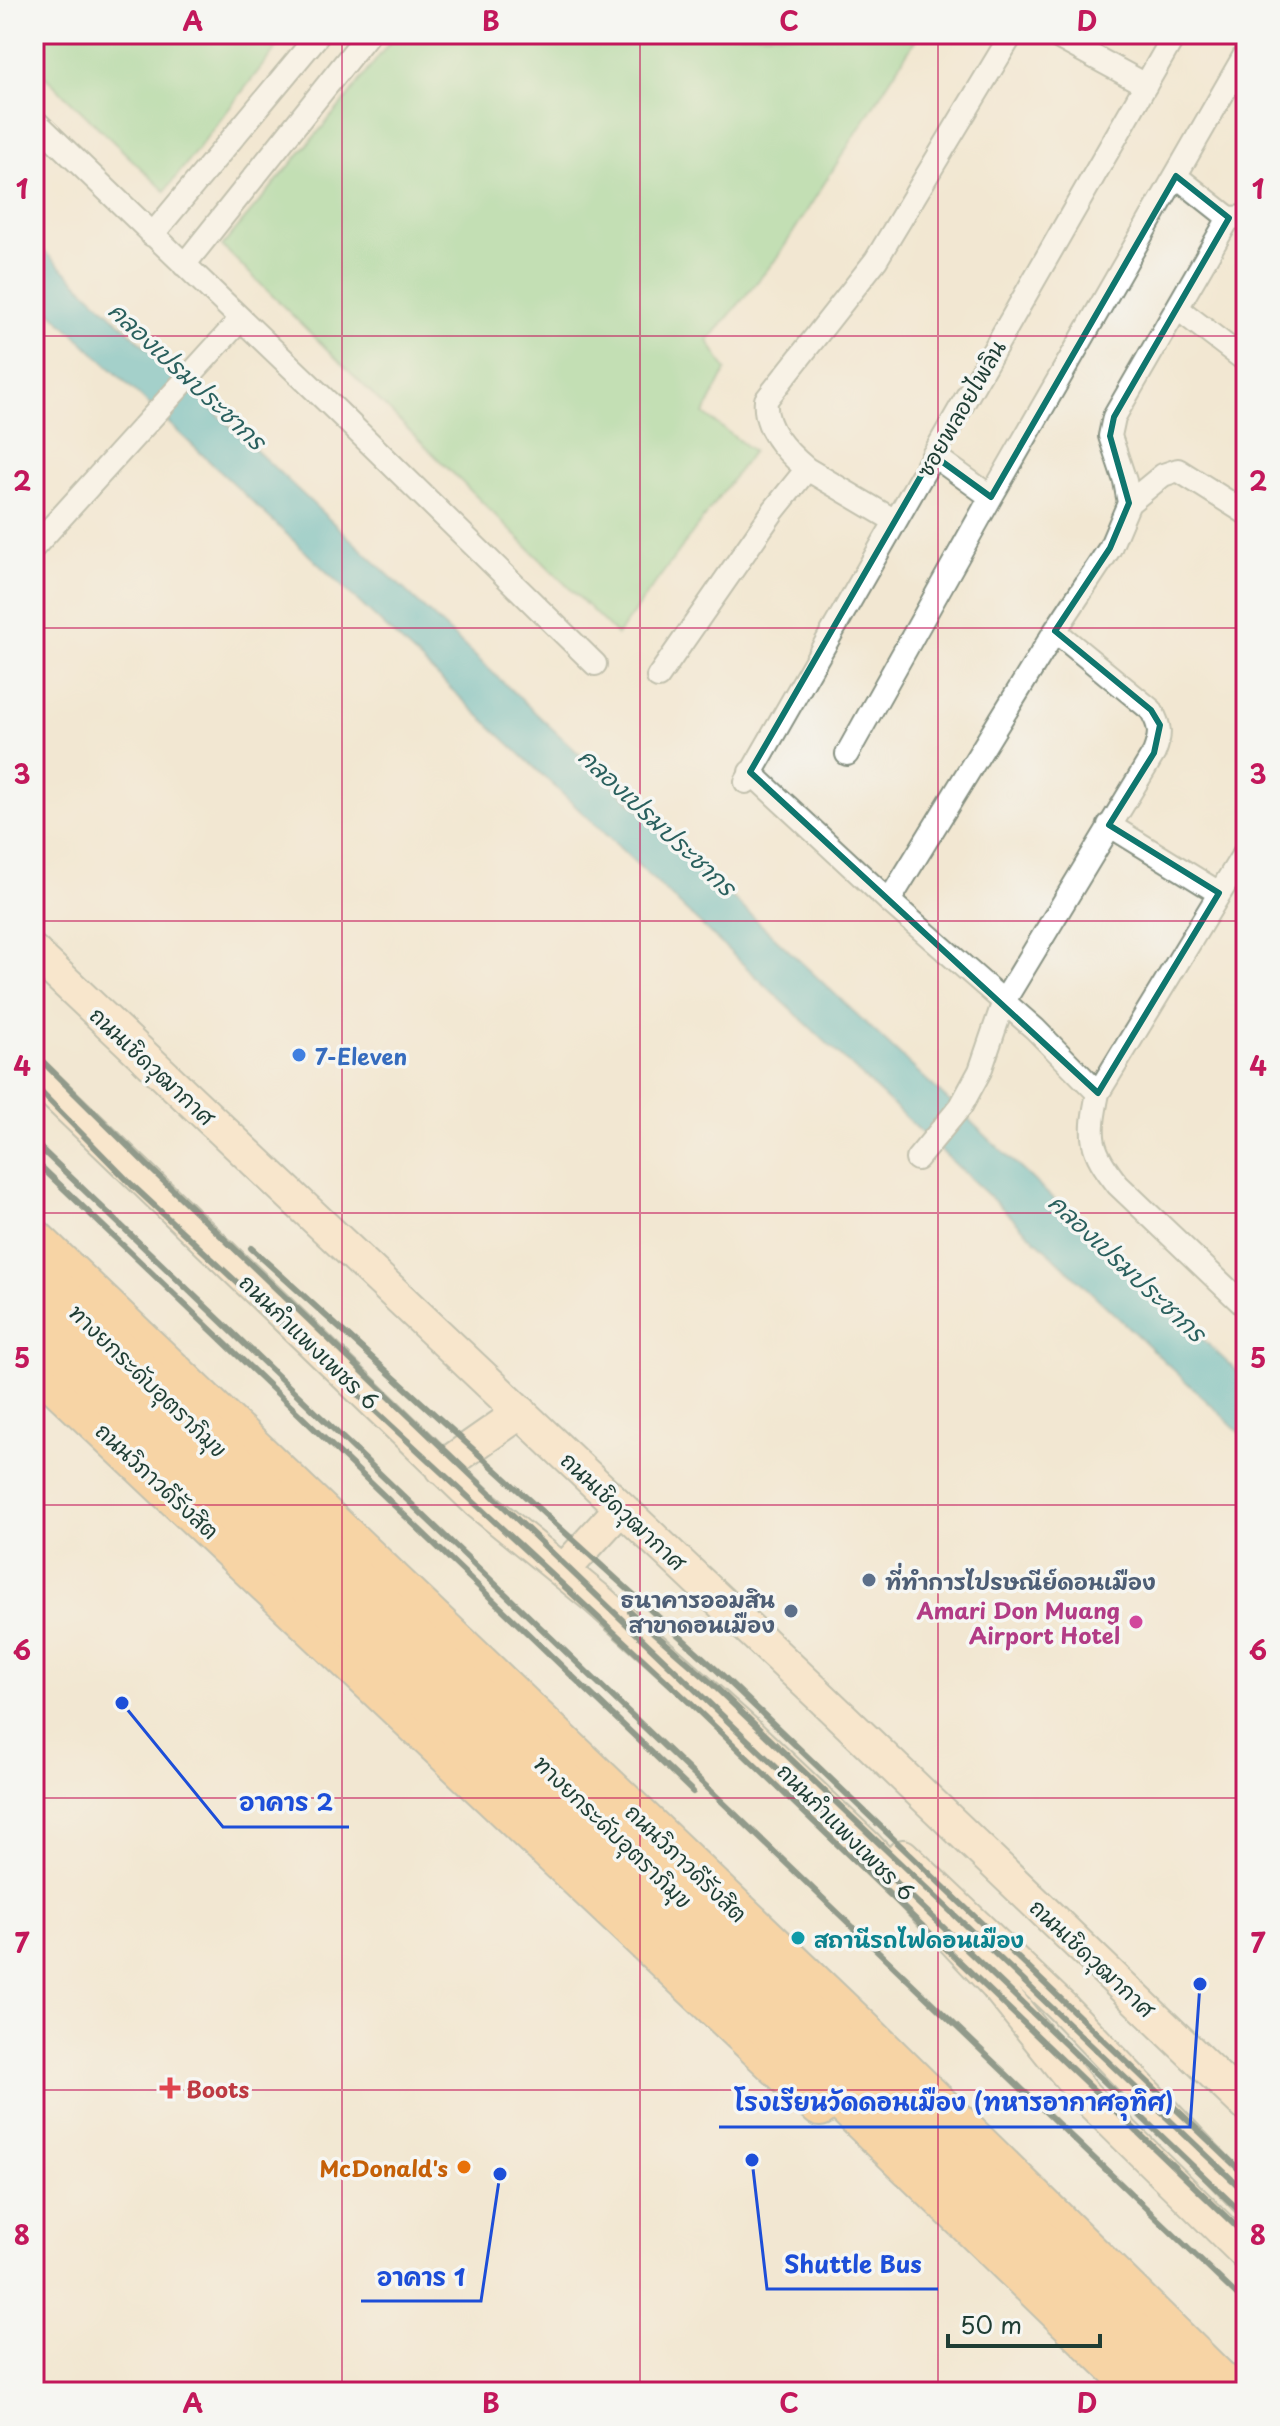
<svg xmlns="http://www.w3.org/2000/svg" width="1280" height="2426" font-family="'Playpen Sans','Playpen Sans Thai',sans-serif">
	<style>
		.green { fill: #89d491; stroke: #548862; stroke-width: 2 }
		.water { fill: #45b3c0; stroke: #32787a; stroke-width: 2 }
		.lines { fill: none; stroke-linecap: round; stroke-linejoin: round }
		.minor-casing { stroke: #889283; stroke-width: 26 }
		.secondary-casing { stroke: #889283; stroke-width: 36 }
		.trunk-casing { stroke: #889283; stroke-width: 42 }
		.motorway-casing { stroke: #889283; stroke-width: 46 }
		.minor { stroke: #fff; stroke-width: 22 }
		.secondary { stroke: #fee4c6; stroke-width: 32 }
		.trunk { stroke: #fdbc70; stroke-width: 38 }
		.motorway { stroke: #fdbc70; stroke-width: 42 }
		.rail { stroke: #1f3d34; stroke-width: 6 }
		.marked { fill: none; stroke: #0f766e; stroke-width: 6; stroke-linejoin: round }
		.grid { fill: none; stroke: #c2185b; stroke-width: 2; stroke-opacity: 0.55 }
		.shop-dot { fill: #3f7fe0; stroke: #f6f6f2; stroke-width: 3 }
		.service-dot { fill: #5c6f8a; stroke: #f6f6f2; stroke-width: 3 }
		.hotel-dot { fill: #d1479c; stroke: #f6f6f2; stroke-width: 3 }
		.culture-dot { fill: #0f9aa8; stroke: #f6f6f2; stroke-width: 3 }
		.health-dot { fill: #e0444e; stroke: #f6f6f2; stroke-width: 3 }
		.food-dot { fill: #e8710a; stroke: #f6f6f2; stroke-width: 3 }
		.labels { text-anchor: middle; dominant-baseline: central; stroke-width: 7; stroke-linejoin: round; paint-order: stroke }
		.street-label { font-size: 22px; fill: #1f3d34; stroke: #f6f6f2 }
		.shop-label { font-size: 22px; font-weight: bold; fill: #366cbe; stroke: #f6f6f2; text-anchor: start }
		.service-label { font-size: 22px; font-weight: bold; fill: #4e5e75; stroke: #f6f6f2; text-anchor: start }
		.hotel-label { font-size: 22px; font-weight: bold; fill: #b23c85; stroke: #f6f6f2; text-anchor: end }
		.culture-label { font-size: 22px; font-weight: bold; fill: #0d838f; stroke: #f6f6f2; text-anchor: start }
		.health-label { font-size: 22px; font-weight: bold; fill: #be3a42; stroke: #f6f6f2; text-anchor: start }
		.food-label { font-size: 22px; font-weight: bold; fill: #c56008; stroke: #f6f6f2; text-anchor: end }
		.water-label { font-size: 24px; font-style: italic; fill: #2a605e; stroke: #f6f6f2 }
		.leader { fill: none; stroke: #1d4ed8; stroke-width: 3 }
		.callout-dot { fill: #1d4ed8; stroke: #f6f6f2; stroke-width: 3 }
		.callout-label { font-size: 24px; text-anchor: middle; font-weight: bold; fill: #1d4ed8; stroke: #f6f6f2; stroke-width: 7; stroke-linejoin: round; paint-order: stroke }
		.neatline { fill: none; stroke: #c2185b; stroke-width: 3 }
		.grid-label { font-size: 26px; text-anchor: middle; font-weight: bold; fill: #c2185b }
	</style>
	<rect width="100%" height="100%" fill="#f6f6f2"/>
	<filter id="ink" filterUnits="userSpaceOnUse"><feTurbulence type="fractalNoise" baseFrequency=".0125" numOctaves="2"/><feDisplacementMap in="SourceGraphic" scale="16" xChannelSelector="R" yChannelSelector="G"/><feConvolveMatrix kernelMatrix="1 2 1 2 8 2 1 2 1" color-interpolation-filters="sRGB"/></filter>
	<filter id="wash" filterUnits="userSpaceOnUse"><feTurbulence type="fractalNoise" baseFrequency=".006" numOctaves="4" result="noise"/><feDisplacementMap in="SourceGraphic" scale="32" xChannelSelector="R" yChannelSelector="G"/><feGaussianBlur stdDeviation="1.8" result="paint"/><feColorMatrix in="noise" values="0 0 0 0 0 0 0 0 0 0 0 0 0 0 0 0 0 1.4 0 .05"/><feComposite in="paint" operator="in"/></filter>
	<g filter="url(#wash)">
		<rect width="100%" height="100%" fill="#f2e7d2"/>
		<path class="green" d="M34 34H287L165 191 34 66Z
			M396 34H919L777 258 708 341 726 370 704 414 753 451 617 635 222 246 347 98Z"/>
		<path class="water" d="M34 242 1246 1380V1438L34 296Z"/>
	</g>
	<g filter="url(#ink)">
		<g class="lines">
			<defs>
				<path id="minor" d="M1052 34 1146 85
					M34 120 338 412 595 664
					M1176 176 1229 218
					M152 235 319 34
					M184 265 368 34
					M1177 308 1246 361
					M933 455 991 497
					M807 469 895 521
					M1129 503 1163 475 1178 470 1246 513
					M34 547 241 319
					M658 677 774 510 807 469C786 452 763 428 766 400L876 260 1012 34
					M847 754 991 497 1246 53
					M750 772 889 901 1035 1029 1098 1093C1089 1137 1089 1149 1118 1185L1246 1307
					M746 782 1175 34
					M1109 825 1219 893
					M889 901 1055 631 1110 548 1129 503 1125 481 1110 436 1114 417 1229 218 1246 217
					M1098 1093 1246 850
					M917 1159 961 1106 980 1071 1004 1001 1154 753C1161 735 1161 727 1151 710L1055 631"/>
				<path id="secondary" d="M34 952 821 1697 1246 2105
					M34 1074 478 1502 596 1598 747 1733 866 1846 996 1985 1085 2096 1246 2254
					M441 1468 521 1412
					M563 1571 620 1509
					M903 1856 1062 2007 1246 2199"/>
				<path id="trunk" d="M34 1238 863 2030 1232 2392
					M34 1364 820 2107"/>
				<path id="motorway" d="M34 1270 1195 2392
					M34 1321 474 1743 1144 2392"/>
			</defs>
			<use href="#minor" class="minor-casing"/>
			<use href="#secondary" class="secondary-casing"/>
			<use href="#trunk" class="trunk-casing"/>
			<use href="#motorway" class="motorway-casing"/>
			<use href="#minor" class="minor"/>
			<use href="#secondary" class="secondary"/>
			<use href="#trunk" class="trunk"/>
			<use href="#motorway" class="motorway"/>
			<path class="rail" d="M34 1053 148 1166 1246 2217
				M34 1085 131 1184 689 1702 1246 2236
				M34 1142 1246 2304
				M34 1160 693 1792
				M251 1248 719 1672 1246 2176
				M630 1612 710 1682 1246 2193"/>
		</g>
	</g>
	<path d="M0 0H1280V2426H0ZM1176 176 1229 218 1114 417 1110 436 1129 503 1110 548 1055 631 1151 710 1160 725 1154 753 1109 825 1219 893 1098 1093 750 772 933 455 991 497Z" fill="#f2e7d2" fill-opacity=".55" fill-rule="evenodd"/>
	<path class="marked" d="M1176 176 1229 218 1114 417 1110 436 1129 503 1110 548 1055 631 1151 710 1160 725 1154 753 1109 825 1219 893 1098 1093 750 772 933 455 991 497Z"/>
	<path class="grid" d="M342 34V2392M640 34V2392M938 34V2392M34 336H1246M34 628H1246M34 921H1246M34 1213H1246M34 1505H1246M34 1798H1246M34 2090H1246"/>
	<circle class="shop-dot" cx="299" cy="1055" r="8"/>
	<g class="service-dot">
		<circle cx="869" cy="1580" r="8"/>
		<circle cx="791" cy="1611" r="8"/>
	</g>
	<circle class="hotel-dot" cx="1136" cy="1622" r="8"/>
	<circle class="culture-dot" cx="798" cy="1938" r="8"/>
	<path class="health-dot" d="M166 2076h8v8h8v8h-8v8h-8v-8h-8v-8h8z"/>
	<circle class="food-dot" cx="464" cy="2167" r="8"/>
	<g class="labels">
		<g class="street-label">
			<text transform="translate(960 408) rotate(-60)">ซอยพลอยไพลิน</text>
			<text transform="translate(153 1065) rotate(43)">ถนนเชิดวุฒากาศ</text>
			<text transform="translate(310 1341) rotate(44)">ถนนกำแพงเพชร 6</text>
			<text transform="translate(149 1380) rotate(44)">ทางยกระดับอุตราภิมุข</text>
			<text transform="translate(158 1480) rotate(43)">ถนนวิภาวดีรังสิต</text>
			<text transform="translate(624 1510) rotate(43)">ถนนเชิดวุฒากาศ</text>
			<text transform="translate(614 1831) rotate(44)">ทางยกระดับอุตราภิมุข</text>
			<text transform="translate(847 1831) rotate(45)">ถนนกำแพงเพชร 6</text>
			<text transform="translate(687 1862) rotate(44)">ถนนวิภาวดีรังสิต</text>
			<text transform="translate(1093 1957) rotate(43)">ถนนเชิดวุฒากาศ</text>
		</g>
		<g class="shop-label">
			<text x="315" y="1055">7-Eleven</text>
		</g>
		<g class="service-label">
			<text x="885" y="1580">ที่ทำการไปรษณีย์ดอนเมือง</text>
			<text x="775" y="1598" text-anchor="end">ธนาคารออมสิน<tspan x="775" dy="25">สาขาดอนเมือง</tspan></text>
		</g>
		<g class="hotel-label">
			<text x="1120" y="1609">Amari Don Muang<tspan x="1120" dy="25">Airport Hotel</tspan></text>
		</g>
		<g class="culture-label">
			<text x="814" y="1938">สถานีรถไฟดอนเมือง</text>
		</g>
		<g class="health-label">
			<text x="186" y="2088">Boots</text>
		</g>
		<g class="food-label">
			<text x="448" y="2167">McDonald's</text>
		</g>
		<g class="water-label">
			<text transform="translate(188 375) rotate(43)">คลองเปรมประชากร</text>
			<text transform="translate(658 821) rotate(43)">คลองเปรมประชากร</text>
			<text transform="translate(1128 1267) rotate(43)">คลองเปรมประชากร</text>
		</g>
	</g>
	<path class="leader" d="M122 1703L223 1827H349M1200 1984L1190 2127H719M752 2160L767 2289H938M500 2174L481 2301H361"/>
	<g class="callout-dot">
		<circle cx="122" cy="1703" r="8"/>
		<circle cx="1200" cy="1984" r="8"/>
		<circle cx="752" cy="2160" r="8"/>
		<circle cx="500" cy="2174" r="8"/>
	</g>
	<g class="callout-label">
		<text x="286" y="1811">อาคาร 2</text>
		<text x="954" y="2111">โรงเรียนวัดดอนเมือง (ทหารอากาศอุทิศ)</text>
		<text x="853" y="2273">Shuttle Bus</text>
		<text x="421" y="2286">อาคาร 1</text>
	</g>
	<rect width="1280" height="2426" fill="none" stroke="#f6f6f2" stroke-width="88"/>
	<path d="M948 2334v12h152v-12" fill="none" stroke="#1f3d34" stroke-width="4"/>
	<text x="960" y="2334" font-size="24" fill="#1f3d34" stroke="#f6f6f2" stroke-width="6" paint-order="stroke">50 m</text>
	<rect x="44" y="44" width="1192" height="2338" class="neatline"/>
	<g class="grid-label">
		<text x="193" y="31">A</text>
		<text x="491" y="31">B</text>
		<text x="789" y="31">C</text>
		<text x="1087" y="31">D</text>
		<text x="22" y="199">1</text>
		<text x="1258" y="199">1</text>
		<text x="22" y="491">2</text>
		<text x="1258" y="491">2</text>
		<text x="22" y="784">3</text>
		<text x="1258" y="784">3</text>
		<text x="22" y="1076">4</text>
		<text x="1258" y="1076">4</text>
		<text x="22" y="1368">5</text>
		<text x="1258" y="1368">5</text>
		<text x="22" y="1660">6</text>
		<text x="1258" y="1660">6</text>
		<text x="22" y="1953">7</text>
		<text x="1258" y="1953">7</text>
		<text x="22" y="2245">8</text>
		<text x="1258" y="2245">8</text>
		<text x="193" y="2413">A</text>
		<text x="491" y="2413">B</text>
		<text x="789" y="2413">C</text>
		<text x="1087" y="2413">D</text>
	</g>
</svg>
